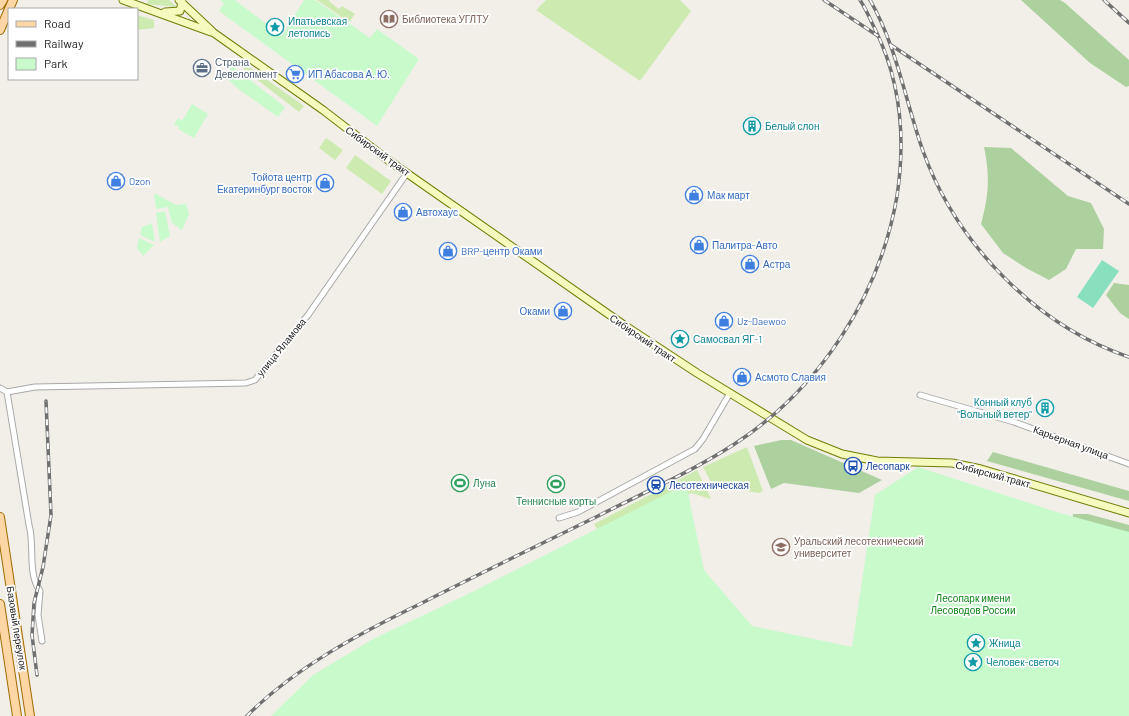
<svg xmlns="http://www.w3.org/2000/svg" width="1129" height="716" font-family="Barlow,sans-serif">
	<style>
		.grass { fill: #cdebb0 }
		.forest { fill: #add19e }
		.park { fill: #c8facc }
		.pitch { fill: #88e0be }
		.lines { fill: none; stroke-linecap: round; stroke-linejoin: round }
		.minor-casing { stroke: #a9a9a9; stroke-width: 7 }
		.secondary-casing { stroke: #707d05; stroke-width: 9 }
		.primary-casing { stroke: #a06b00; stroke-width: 10 }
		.minor { stroke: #fff; stroke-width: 5 }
		.secondary { stroke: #f7fabf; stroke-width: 7 }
		.primary { stroke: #fcd6a4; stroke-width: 8 }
		.rail-casing { stroke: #707070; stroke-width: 3.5 }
		.rail { stroke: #fff; stroke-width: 2; stroke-dasharray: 6; stroke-linecap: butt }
		.labels { text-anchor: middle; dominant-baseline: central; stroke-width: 3.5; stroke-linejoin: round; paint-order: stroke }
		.education-label { font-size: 10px; fill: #785e54; stroke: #fff; text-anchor: start }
		.culture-label { font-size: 10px; fill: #0d838f; stroke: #fff; text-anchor: start }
		.service-label { font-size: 10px; fill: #4e5e75; stroke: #fff; text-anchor: start }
		.shop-label { font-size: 10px; fill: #366cbe; stroke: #fff; text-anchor: start }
		.street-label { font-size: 10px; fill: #222; stroke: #fff }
		.transit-label { font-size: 10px; fill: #164399; stroke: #fff; text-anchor: start }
		.leisure-label { font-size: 10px; fill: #27864d; stroke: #fff; text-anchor: start }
		.park-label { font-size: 10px; fill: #0c8416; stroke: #fff }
	</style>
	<rect width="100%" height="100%" fill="#f2efe9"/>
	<path class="grass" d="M149 0H169L177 7 146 4Z
		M317 0H329V1L339 9 342 6 355 14 349 22Z
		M546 0H680L691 11 640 81 536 10Z
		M137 15 154 20V28L137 30Z
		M239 59 242 62 304 106 299 112 237 64 236 61Z
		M326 138 343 150 335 160 319 148Z
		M355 155 391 181 382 194 346 168Z
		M747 447 763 491 759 493 713 486 703 467Z
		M697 470 711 499 691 493 598 531 594 524Z"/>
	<path class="forest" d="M1021 0H1060L1065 3 1129 60V86L1126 87 1090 63Z
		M984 147 1011 148 1068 196 1091 203 1104 229 1103 249H1076L1066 269 1049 280 1026 268 1003 253 981 224C989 195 990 176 984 147Z
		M1114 283 1129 285V319L1120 313 1106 295Z
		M781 440H791L882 480 859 493 784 483 771 489 754 446Z
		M993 452 1129 491V501L987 461Z
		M1073 514H1088L1129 525V564L1070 541Z"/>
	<path class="park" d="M220 0H235L282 36 304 0H315L370 38 377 29 419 59 377 126 219 11 224 3Z
		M232 66 285 107 278 117 237 88 225 76Z
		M192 104 208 114 194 138 178 129 179 127 174 124 178 118 182 121Z
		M154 193 176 205 186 204 189 214 182 230 172 223 168 207 156 209Z
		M165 211 170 236 160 242 156 213Z
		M152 223 155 242 140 235 142 227Z
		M139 238 154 245 143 256 137 248Z
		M918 467 1060 513 1129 532V716H271L313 675 373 639 466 595 686 484 704 570 752 626 852 647 875 495Z"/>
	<path class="pitch" d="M1102 260 1119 271 1093 308 1077 297Z"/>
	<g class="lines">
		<defs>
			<path id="minor" d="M0 388 7 392 35 387 246 383 255 380 308 315 407 173
				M7 392 29 525C35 545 27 573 40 591L38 615 42 641
				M920 395 1014 422 1129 464
				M559 518 578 512 695 449 703 439 730 393"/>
			<path id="secondary" d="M123 0 211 32
				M179 0 214 33 323 110 388 160 624 325 697 373 807 440 842 454 877 461 952 463 981 469 1129 513
				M165 12 180 11 182 2"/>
			<path id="primary" d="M0 5 3 0
				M9 9 13 0
				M0 30 9 9
				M0 517 30 716
				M0 604 17 716"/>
		</defs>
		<use href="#minor" class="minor-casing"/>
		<use href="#secondary" class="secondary-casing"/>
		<use href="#primary" class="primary-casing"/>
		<use href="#minor" class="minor"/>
		<use href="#secondary" class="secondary"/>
		<use href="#primary" class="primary"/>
		<defs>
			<path id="rail" d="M824 0 878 36
				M870 0C897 47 905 100 923 151 956 243 1036 326 1129 357
				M1104 0 1129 23
				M891 45 1129 204
				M37 675 32 635 34 603 43 567 51 515 46 401
				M247 716C294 668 362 632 422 603 481 573 541 544 600 515 645 492 691 472 733 445 819 390 880 296 897 196 906 137 901 82 875 29 870 19 866 9 860 0"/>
		</defs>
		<use href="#rail" class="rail-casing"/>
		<use href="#rail" class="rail"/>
	</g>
	<defs>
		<symbol id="library-ring" viewBox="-11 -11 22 22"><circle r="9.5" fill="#fff" stroke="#8d6e63" stroke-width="1.5"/><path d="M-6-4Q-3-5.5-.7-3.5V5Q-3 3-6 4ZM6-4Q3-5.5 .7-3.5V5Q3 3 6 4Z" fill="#8d6e63"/></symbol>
		<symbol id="sight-ring" viewBox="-11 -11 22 22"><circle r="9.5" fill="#fff" stroke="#0f9aa8" stroke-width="1.5"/><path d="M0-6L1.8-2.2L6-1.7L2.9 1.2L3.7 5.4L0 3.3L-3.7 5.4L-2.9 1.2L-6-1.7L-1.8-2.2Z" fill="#0f9aa8"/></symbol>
		<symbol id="office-ring" viewBox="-11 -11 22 22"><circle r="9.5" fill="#fff" stroke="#5c6f8a" stroke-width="1.5"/><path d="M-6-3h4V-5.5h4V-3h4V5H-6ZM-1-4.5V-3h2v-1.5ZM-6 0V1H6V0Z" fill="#5c6f8a"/></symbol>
		<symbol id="supermarket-ring" viewBox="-11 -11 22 22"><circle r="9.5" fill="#fff" stroke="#3f7fe0" stroke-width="1.5"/><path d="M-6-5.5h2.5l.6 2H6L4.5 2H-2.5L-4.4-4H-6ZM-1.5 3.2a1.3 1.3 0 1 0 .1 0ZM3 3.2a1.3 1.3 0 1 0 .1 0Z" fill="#3f7fe0"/></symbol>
		<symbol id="building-ring" viewBox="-11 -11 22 22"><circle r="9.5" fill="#fff" stroke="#0f9aa8" stroke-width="1.5"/><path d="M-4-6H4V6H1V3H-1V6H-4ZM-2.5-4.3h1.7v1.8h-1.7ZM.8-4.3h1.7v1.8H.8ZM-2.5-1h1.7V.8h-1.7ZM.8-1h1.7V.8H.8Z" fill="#0f9aa8"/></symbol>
		<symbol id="shop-ring" viewBox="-11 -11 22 22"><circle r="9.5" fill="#fff" stroke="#3f7fe0" stroke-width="1.5"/><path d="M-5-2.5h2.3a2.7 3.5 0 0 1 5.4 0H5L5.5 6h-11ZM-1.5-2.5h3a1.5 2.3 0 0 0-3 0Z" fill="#3f7fe0"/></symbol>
		<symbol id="bus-ring" viewBox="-11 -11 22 22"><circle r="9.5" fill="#fff" stroke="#1a4fb4" stroke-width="1.5"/><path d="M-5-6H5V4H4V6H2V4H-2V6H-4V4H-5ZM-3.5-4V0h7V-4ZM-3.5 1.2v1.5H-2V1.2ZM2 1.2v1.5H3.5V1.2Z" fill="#1a4fb4"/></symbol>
		<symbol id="stadium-ring" viewBox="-11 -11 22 22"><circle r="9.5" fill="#fff" stroke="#2e9e5b" stroke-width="1.5"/><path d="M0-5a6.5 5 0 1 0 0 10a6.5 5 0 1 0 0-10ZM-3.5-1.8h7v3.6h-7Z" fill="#2e9e5b"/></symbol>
		<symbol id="station-ring" viewBox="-11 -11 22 22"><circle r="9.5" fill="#fff" stroke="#1a4fb4" stroke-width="1.5"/><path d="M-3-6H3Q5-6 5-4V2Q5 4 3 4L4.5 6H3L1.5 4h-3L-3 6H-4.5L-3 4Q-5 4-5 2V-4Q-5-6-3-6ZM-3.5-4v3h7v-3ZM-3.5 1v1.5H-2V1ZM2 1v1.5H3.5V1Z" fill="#1a4fb4"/></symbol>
		<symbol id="university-ring" viewBox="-11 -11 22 22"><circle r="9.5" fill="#fff" stroke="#8d6e63" stroke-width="1.5"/><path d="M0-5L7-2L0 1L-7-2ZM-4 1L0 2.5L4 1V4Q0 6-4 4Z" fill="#8d6e63"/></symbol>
	</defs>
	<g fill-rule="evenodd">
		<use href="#library-ring" x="379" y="9" width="20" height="20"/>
		<use href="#sight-ring" x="265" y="17" width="20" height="20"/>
		<use href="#office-ring" x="192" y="58" width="20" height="20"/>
		<use href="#supermarket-ring" x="285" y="64" width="20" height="20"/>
		<use href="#building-ring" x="742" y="116" width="20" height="20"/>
		<use href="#shop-ring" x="106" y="171" width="20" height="20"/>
		<use href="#shop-ring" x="315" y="173" width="20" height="20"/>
		<use href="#shop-ring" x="684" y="185" width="20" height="20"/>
		<use href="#shop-ring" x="393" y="202" width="20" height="20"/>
		<use href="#shop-ring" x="689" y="235" width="20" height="20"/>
		<use href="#shop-ring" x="438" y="241" width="20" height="20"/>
		<use href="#shop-ring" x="740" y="254" width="20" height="20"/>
		<use href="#shop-ring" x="553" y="301" width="20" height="20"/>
		<use href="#shop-ring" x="714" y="311" width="20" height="20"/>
		<use href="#sight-ring" x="670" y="329" width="20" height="20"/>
		<use href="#shop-ring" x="732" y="367" width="20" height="20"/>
		<use href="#building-ring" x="1035" y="398" width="20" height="20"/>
		<use href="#bus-ring" x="843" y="456" width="20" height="20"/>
		<use href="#stadium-ring" x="450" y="473" width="20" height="20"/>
		<use href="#stadium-ring" x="546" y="474" width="20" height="20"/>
		<use href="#station-ring" x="646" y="475" width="20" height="20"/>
		<use href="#university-ring" x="771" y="537" width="20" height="20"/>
		<use href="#sight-ring" x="966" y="633" width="20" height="20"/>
		<use href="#sight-ring" x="963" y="652" width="20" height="20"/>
	</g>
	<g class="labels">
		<g class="education-label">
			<text x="402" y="19">Библиотека УГЛТУ</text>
			<text x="794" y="541">Уральский лесотехнический<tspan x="794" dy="12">университет</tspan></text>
		</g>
		<g class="culture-label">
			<text x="288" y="21">Ипатьевская<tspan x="288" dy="12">летопись</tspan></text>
			<text x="765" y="126">Белый слон</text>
			<text x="693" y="339">Самосвал ЯГ-1</text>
			<text x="1032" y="402" text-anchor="end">Конный клуб<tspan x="1032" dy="12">"Вольный ветер"</tspan></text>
			<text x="989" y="643">Жница</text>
			<text x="986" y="662">Человек-светоч</text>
		</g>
		<g class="service-label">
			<text x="215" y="62">Страна<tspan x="215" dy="12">Девелопмент</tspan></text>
		</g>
		<g class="shop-label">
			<text x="308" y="74">ИП Абасова А. Ю.</text>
			<text x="312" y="177" text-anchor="end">Тойота центр<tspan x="312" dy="12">Екатеринбург восток</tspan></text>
			<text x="129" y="181">Ozon</text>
			<text x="707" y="195">Мак март</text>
			<text x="416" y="212">Автохаус</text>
			<text x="712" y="245">Палитра-Авто</text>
			<text x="461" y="251">BRP-центр Оками</text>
			<text x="763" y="264">Астра</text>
			<text x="550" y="311" text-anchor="end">Оками</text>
			<text x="737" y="321">Uz-Daewoo</text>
			<text x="755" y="377">Асмото Славия</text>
		</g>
		<g class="street-label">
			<text transform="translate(378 151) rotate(36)">Сибирский тракт</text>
			<text transform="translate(643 338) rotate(34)">Сибирский тракт</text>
			<text transform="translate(281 347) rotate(-51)">улица Яламова</text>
			<text transform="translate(1071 442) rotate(20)">Карьерная улица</text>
			<text transform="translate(993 474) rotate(15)">Сибирский тракт</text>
			<text transform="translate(17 628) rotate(81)">Базовый переулок</text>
		</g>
		<g class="transit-label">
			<text x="866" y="466">Лесопарк</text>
			<text x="669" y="485">Лесотехническая</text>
		</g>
		<g class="leisure-label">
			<text x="473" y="483">Луна</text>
			<text x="556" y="501" text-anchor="middle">Теннисные корты</text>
		</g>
		<g class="park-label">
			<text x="973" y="598">Лесопарк имени<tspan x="973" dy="12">Лесоводов России</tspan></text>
		</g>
	</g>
	<rect x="8" y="8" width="130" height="72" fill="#ffffff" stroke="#a7a7a7"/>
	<rect x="16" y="21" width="20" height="6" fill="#fcd6a4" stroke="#a7a7a7"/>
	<text x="44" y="28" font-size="12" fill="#222222">Road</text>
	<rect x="16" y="41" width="20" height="6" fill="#707070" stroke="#a7a7a7"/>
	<text x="44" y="48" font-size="12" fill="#222222">Railway</text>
	<rect x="16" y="58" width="20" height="12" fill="#c8facc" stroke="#a7a7a7"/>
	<text x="44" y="68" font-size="12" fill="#222222">Park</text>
</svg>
